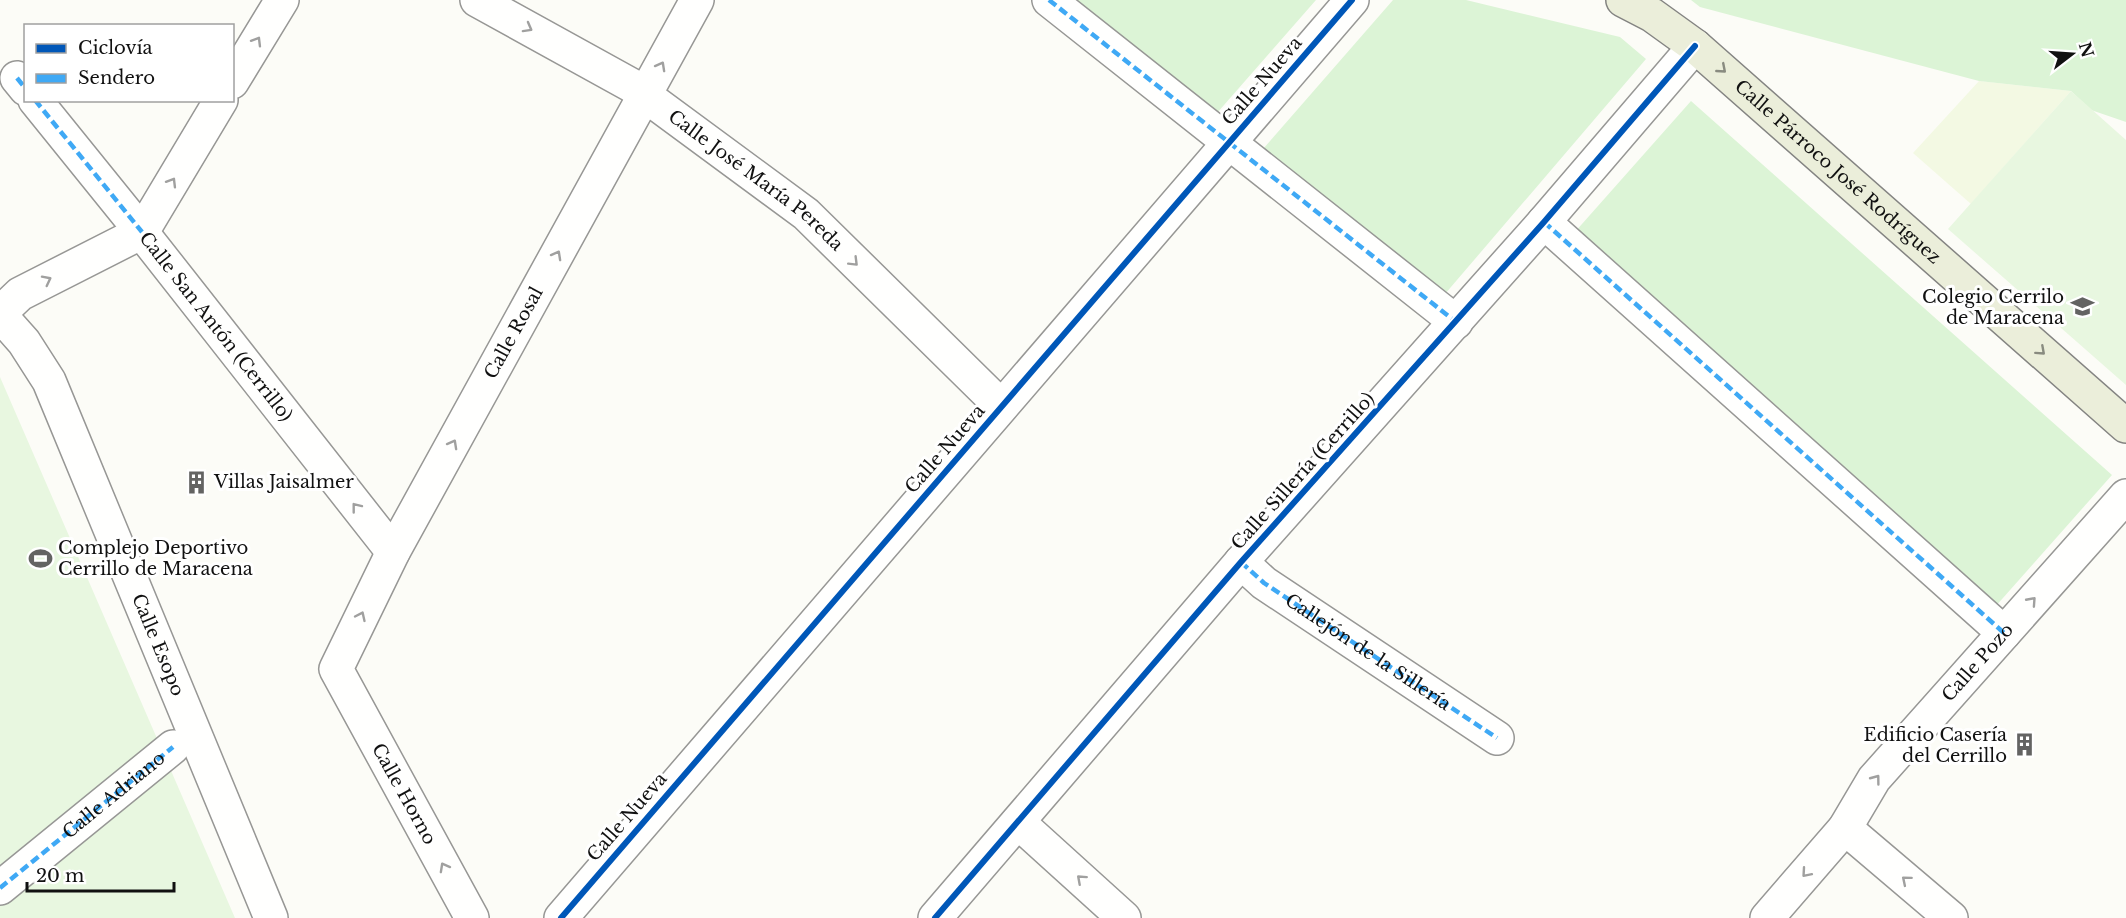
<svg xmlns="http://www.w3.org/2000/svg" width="2126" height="918" font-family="'Libre Baskerville',serif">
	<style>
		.farmland { fill: #f3f9e3 }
		.green { fill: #dcf4d6 }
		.pitch { fill: #e8f7e0 }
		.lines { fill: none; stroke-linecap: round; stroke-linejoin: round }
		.minor-casing { stroke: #979795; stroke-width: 36 }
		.major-casing { stroke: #848482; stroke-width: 36 }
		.minor { stroke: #fffffe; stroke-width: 33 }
		.major { stroke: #ebeeda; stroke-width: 33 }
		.quiet { stroke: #3fa9f5; stroke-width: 4.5; stroke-dasharray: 9 4.5; stroke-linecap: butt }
		.cycleway-casing { stroke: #fff; stroke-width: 10 }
		.cycleway { stroke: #0057b8; stroke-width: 6 }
		.oneway { stroke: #a0a09f }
		.oneway2 { stroke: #898b80 }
		.labels { text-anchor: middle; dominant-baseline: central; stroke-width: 6; stroke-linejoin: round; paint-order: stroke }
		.street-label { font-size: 18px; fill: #111; stroke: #fff }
		.poi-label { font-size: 18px; fill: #111; stroke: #fff; text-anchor: end }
	</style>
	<rect width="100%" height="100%" fill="#fcfcf7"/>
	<path class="farmland" d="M1979 81 2071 91 1971 204 1913 153Z"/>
	<path class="green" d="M1073 0H1316L1217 113Z
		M1393 0H1466L1620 37 1646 59 1445 294 1263 149Z
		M1691 0H2126V122L2091 110 2071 91 1979 81 1700 7Z
		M1691 101 2112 475 1995 607 1574 233Z"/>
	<path class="pitch" d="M2071 91 2126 140V385L1948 229Z
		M0 377 235 918H0Z"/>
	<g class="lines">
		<defs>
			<g id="minor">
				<path id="s1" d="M477 0 631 85 806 214 1001 406"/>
				<path d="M1049 0 1456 322"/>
				<path d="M17 78 26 89"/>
				<path d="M232 82 282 0"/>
				<path id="s2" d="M35 100 132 220 393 552"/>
				<path d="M1544 222 2004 633"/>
				<path d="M142 232 221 100"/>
				<path d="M0 313 20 294 142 232"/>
				<path id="s3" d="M0 315 24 342 49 381 271 918"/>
				<path d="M1241 562 1264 583 1497 738"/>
				<path d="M1018 822 1124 918"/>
				<path d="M1845 828 1951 918"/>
				<path d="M0 888 173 747"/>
				<path id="s4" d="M472 918 336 669 393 552 697 0"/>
				<path d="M561 918 1352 0"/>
				<path d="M935 918 1241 562 1544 222 1695 46"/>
				<path id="s5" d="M1767 918 1845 828 1874 779 2126 496"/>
			</g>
			<g id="major">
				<path id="s6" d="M1623 0 1652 15 1695 46 2126 426"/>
			</g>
		</defs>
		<use href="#minor" class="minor-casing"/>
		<use href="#major" class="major-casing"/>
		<use href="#minor" class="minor"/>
		<use href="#major" class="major"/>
		<g class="quiet">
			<path d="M1049 0 1456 322"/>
			<path d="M17 78 26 89"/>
			<path d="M35 100 142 232"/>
			<path d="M1544 222 2004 633"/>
			<path id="s7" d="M1241 562 1264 583 1497 738"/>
			<path id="s8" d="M0 888 173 747"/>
		</g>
		<defs>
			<path id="cycleway" d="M561 918 1352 0
				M935 918 1241 562 1544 222 1695 46"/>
		</defs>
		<use href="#cycleway" class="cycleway-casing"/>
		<use href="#cycleway" class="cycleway"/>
	</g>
	<defs><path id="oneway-chevron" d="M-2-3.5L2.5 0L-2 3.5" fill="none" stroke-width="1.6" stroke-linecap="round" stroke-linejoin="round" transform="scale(1.5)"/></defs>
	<g class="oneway">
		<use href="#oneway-chevron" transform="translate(528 28) rotate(29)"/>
		<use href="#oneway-chevron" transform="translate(257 41) rotate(-59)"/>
		<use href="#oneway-chevron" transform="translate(661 66) rotate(-61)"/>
		<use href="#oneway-chevron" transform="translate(172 182) rotate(-59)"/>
		<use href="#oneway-chevron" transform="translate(557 255) rotate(-61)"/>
		<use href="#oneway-chevron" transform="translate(854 262) rotate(45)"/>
		<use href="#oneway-chevron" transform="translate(47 280) rotate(-27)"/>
		<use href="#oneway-chevron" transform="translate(453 444) rotate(-61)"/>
		<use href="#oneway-chevron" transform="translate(356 507) rotate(-128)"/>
		<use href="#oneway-chevron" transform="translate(2032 601) rotate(-48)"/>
		<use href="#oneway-chevron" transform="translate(361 616) rotate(-65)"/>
		<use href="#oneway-chevron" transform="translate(1876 779) rotate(-53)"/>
		<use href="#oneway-chevron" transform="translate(444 867) rotate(-119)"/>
		<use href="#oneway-chevron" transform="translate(1806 873) rotate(131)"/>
		<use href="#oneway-chevron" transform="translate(1081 879) rotate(-138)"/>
		<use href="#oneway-chevron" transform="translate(1906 880) rotate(-140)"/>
	</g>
	<g class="oneway2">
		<use href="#oneway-chevron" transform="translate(1722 69) rotate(41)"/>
		<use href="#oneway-chevron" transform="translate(2041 351) rotate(42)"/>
	</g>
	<defs>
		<symbol id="school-bare" viewBox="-9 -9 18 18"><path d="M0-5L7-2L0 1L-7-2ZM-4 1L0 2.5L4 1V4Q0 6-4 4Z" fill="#636362" stroke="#fff" stroke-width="2.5" paint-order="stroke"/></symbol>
		<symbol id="building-bare" viewBox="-9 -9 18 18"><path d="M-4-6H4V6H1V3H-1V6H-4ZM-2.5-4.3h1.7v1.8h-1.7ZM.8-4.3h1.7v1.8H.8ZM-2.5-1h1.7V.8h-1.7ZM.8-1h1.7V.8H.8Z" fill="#636362" stroke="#fff" stroke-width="2.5" paint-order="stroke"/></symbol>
		<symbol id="stadium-bare" viewBox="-9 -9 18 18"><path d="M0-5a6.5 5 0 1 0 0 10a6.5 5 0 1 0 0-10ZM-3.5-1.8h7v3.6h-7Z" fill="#636362" stroke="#fff" stroke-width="2.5" paint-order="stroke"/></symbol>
	</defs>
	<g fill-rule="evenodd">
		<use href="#school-bare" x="2066" y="290" width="33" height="33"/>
		<use href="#building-bare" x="180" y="466" width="33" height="33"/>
		<use href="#stadium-bare" x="24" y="542" width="33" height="33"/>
		<use href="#building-bare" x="2008" y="728" width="33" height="33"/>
	</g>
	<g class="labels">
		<g class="street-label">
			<text transform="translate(1262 81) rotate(-49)">Calle Nueva</text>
			<text stroke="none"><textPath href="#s6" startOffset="276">Calle Párroco José Rodríguez</textPath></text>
			<text stroke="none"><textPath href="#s1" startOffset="333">Calle José María Pereda</textPath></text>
			<text stroke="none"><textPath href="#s2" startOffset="290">Calle San Antón (Cerrillo)</textPath></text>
			<text stroke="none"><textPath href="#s4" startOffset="664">Calle Rosal</textPath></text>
			<text transform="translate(945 449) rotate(-49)">Calle Nueva</text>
			<text transform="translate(1303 471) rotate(-48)">Calle Sillería (Cerrillo)</text>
			<text stroke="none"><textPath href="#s3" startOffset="368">Calle Esopo</textPath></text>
			<text stroke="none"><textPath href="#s7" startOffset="156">Callejón de la Sillería</textPath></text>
			<text stroke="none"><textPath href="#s5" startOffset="332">Calle Pozo</textPath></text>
			<text transform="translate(404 794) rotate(61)">Calle Horno</text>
			<text stroke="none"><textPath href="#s8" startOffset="147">Calle Adriano</textPath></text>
			<text transform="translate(627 817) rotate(-49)">Calle Nueva</text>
		</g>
		<g class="poi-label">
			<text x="2064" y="297">Colegio Cerrilo<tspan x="2064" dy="21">de Maracena</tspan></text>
			<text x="214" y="482" text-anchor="start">Villas Jaisalmer</text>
			<text x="58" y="548" text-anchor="start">Complejo Deportivo<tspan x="58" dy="21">Cerrillo de Maracena</tspan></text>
			<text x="2007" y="735">Edificio Casería<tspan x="2007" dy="21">del Cerrillo</tspan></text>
		</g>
	</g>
	<rect x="24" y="24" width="210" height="78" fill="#ffffff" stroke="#a0a0a0" stroke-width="1.5"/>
	<rect x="36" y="44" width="30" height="9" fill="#0057b8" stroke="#a0a0a0" stroke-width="1.5"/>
	<text x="78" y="54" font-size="18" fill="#111111">Ciclovía</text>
	<rect x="36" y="74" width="30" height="9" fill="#3fa9f5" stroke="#a0a0a0" stroke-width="1.5"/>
	<text x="78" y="84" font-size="18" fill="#111111">Sendero</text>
	<g transform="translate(2072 54) rotate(73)" stroke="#ffffff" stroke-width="4.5" paint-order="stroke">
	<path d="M0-4.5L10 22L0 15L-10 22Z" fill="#111111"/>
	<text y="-9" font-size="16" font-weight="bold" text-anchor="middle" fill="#111111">N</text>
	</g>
	<path d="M27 882v9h147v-9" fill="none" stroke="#111111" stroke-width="3"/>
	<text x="36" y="882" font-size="18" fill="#111111" stroke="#ffffff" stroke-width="4.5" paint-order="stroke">20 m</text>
</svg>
